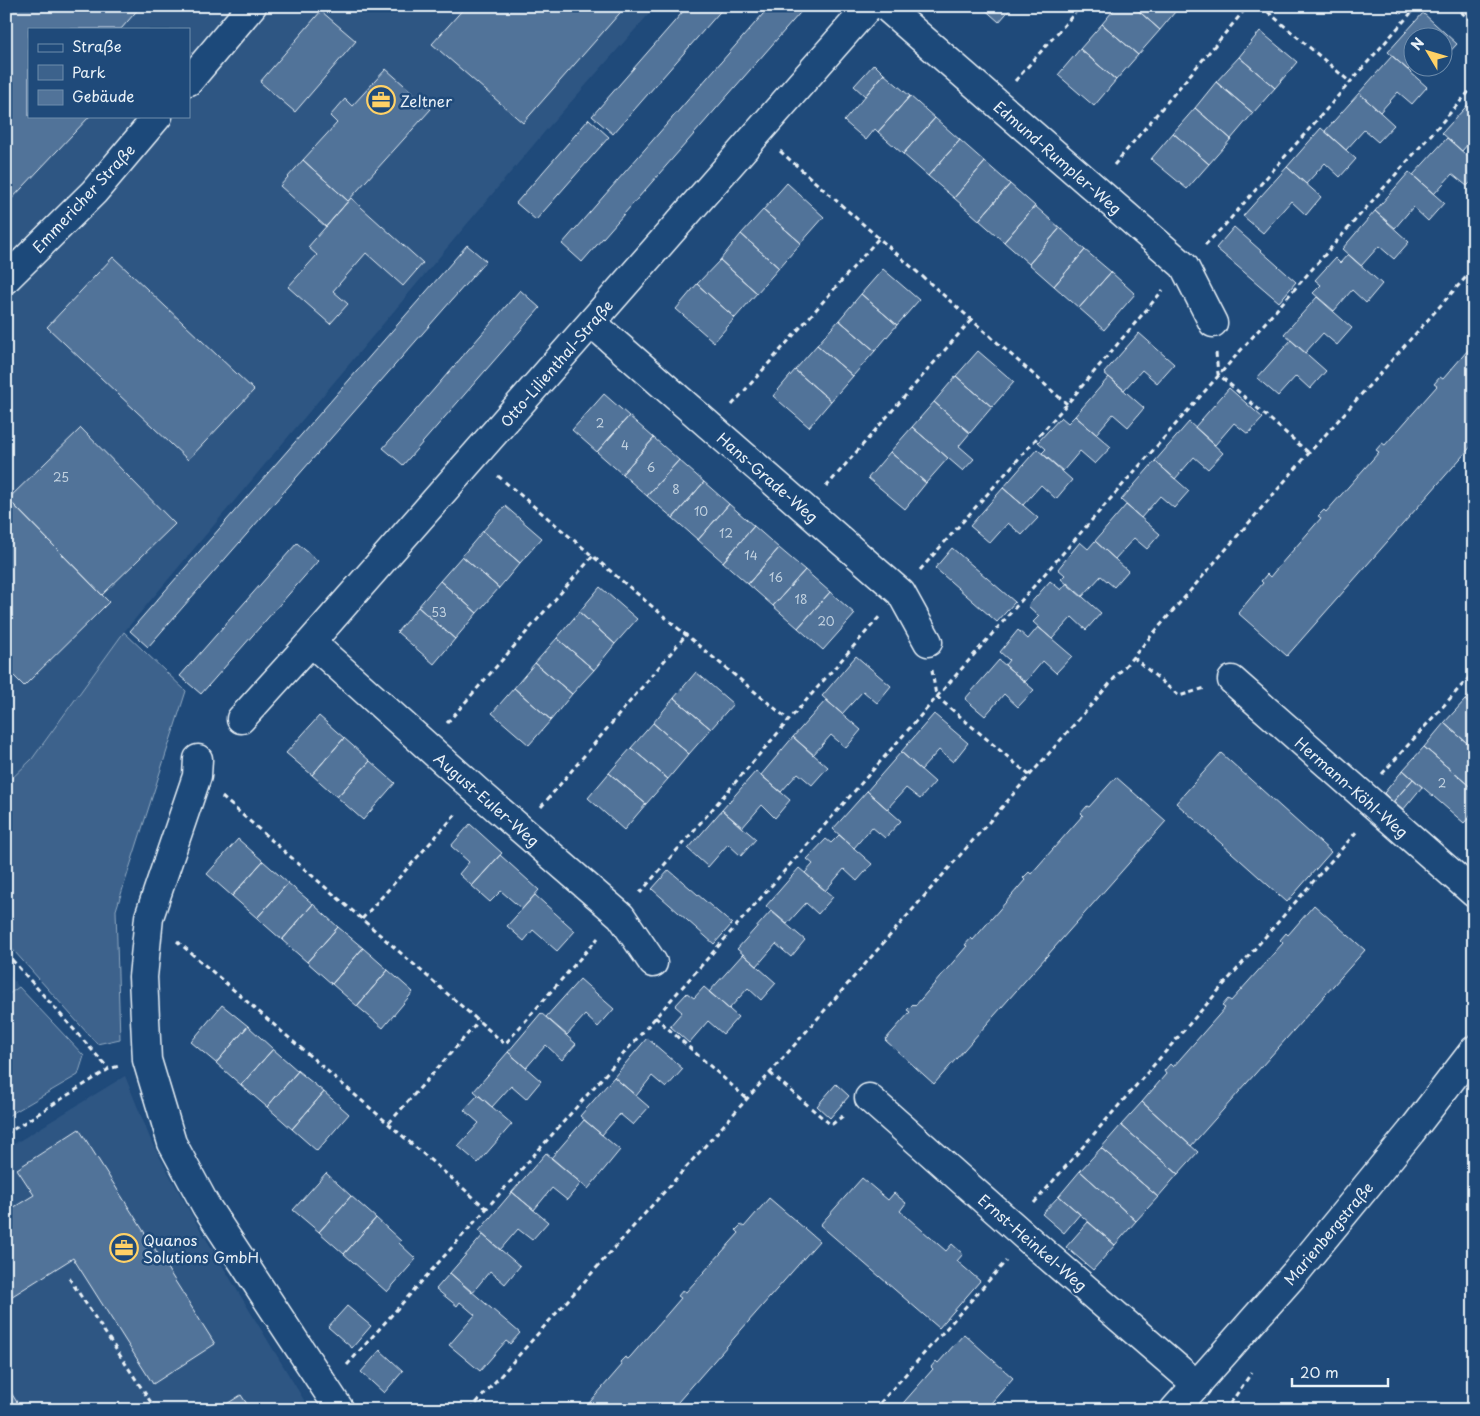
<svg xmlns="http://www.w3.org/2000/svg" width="1480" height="1416" font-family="'Playpen Sans',sans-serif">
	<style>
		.built { fill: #2e5683; fill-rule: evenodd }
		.green { fill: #3c628c; stroke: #92aac2 }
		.building { fill: #517399; stroke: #e8f1f8 }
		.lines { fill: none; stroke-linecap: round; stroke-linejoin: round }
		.minor-casing { stroke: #e8f1f8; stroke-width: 31 }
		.major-casing { stroke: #e8f1f8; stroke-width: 31 }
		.path { stroke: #e8f1f8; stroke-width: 3; stroke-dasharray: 5 4; stroke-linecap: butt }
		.minor { stroke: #1f4a7a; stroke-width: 28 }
		.major { stroke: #1f4a7a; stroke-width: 28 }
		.labels { text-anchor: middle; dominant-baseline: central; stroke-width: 5; stroke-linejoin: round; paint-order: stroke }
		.number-label { font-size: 12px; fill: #c2d2e0 }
		.poi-label { font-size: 15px; fill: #e8f1f8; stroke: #1f4a7a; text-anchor: start }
		.street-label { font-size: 15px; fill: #e8f1f8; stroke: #1f4a7a }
	</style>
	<rect width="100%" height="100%" fill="#1f4a7a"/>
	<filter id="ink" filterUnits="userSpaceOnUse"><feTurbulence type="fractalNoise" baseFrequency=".02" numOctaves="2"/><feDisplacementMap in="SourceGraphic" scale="10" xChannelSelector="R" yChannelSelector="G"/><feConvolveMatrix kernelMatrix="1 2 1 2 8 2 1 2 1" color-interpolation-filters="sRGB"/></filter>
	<g filter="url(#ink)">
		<path class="built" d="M6 6H656L547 129 124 632 32 759 6 784ZM29 29H189V116H29Z
			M6 971 19 987 6 996Z
			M125 1076 152 1143 194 1219 310 1410H6V1149Z"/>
		<path class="green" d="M124 632 186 691 116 910 120 1039 97 1044 6 942V784L32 759Z
			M19 987 84 1056 78 1075 6 1117V996Z"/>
		<path class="building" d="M16 6H141L121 29H29V116H90L6 205V16Z
			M466 6H626L523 123 432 44Z
			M688 6H725L613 134 592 116Z
			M770 6H806L582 262 562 244Z
			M981 6H1013L999 22Z
			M1117 6H1133L1160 30 1138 55 1102 24Z
			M1133 6H1180L1160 30Z
			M1392 6H1408L1401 14Z
			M321 11 356 41 295 112 260 82Z
			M1423 13 1457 44 1442 60V38H1412V65L1408 70 1388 52Z
			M1102 24 1138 55 1116 80 1080 49Z
			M1260 31 1297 62 1275 88 1239 57Z
			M1080 49 1116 80 1094 106 1058 75Z
			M1392 56 1427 87 1412 104 1398 92 1380 112 1359 93Z
			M1239 57 1275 88 1253 113 1216 82Z
			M874 64 884 74 865 96 854 86Z
			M386 69 431 109 348 201 303 160 337 123 330 116 345 99 352 106Z
			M884 74 910 96 878 132 875 129 866 140 844 121Z
			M1216 82 1253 113 1231 139 1195 108Z
			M1359 93 1394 125 1378 142 1364 130 1346 150 1325 131Z
			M910 96 935 118 903 154 878 132Z
			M1474 98V137L1462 151 1442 133Z
			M1195 108 1231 139 1209 164 1173 133Z
			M935 118 960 140 928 176 903 154Z
			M589 119 609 137 536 220 516 203Z
			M1321 128 1356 159 1340 177 1325 163 1306 184 1287 167Z
			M1173 133 1209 164 1187 189 1151 159Z
			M1447 138 1474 162V179L1467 186 1452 174 1434 194 1413 175Z
			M960 140 985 162 954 198 928 176Z
			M303 160 348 201 326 227 280 186Z
			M985 162 1010 184 979 220 954 198Z
			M1287 167 1321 197 1306 215 1291 201 1263 233 1243 216Z
			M1409 172 1444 203 1428 221 1413 207 1395 228 1375 211Z
			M787 183 824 217 801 243 763 210Z
			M1010 184 1035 206 1004 242 979 220Z
			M351 198 423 263 403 286 366 253 333 291 348 304 330 324 288 287 317 255 308 247Z
			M1035 206 1060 228 1029 264 1004 242Z
			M763 210 801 243 779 268 741 234Z
			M1375 211 1409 242 1394 259 1379 246 1361 266 1342 249Z
			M1234 227 1296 282 1279 302 1216 248Z
			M1060 228 1085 250 1054 286 1029 264Z
			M741 234 779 268 757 293 720 260Z
			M467 245 486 261 148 647 130 631Z
			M1085 250 1111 272 1079 308 1054 286Z
			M1348 254 1382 284 1366 303 1352 290 1334 311 1313 293 1321 285 1315 280 1335 258 1340 263Z
			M113 257 254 390 188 460 47 327Z
			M720 260 757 293 735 318 697 284Z
			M883 269 919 300 897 325 861 294Z
			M1111 272 1135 294 1104 330 1079 308Z
			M697 284 735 318 714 342 676 309Z
			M520 290 540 308 403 465 383 448Z
			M861 294 897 325 875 351 839 320Z
			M1317 297 1352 328 1337 345 1323 333 1305 353 1284 334Z
			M839 320 875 351 853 376 817 345Z
			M1139 333 1174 364 1157 383 1142 370 1124 390 1104 373Z
			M1291 340 1326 371 1310 389 1296 376 1278 396 1257 378Z
			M817 345 853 376 831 401 795 370Z
			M1468 350 1474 355V443L1287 656 1238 613 1263 583 1261 581 1267 574 1270 577 1274 572 1321 518 1318 516 1324 510 1326 512 1379 452 1376 450 1382 443 1385 445 1437 386 1434 384 1440 377 1443 379Z
			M978 351 1014 382 992 407 956 376Z
			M795 370 831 401 809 427 773 396Z
			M956 376 992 407 970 433 934 402Z
			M1109 377 1144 408 1128 427 1113 414 1096 434 1075 416Z
			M1229 388 1263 418 1248 434 1234 423 1215 445 1195 427Z
			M604 394 629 416 597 452 572 430Z
			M934 402 970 433 959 446 974 459 963 471 912 427Z
			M629 416 654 438 622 474 597 452Z
			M1075 416 1111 447 1095 464 1080 451 1063 471 1042 453 1046 449 1038 442 1061 417 1068 423Z
			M1189 422 1223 453 1208 469 1194 457 1175 479 1155 461Z
			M912 427 948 458 926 483 890 452Z
			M81 428 175 524 102 595 8 499Z
			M654 438 679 460 647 496 622 474Z
			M1037 449 1072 480 1056 499 1041 485 1023 505 1003 488Z
			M890 452 926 483 905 509 868 478Z
			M679 460 704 482 673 518 647 496Z
			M1155 461 1189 491 1174 508 1160 496 1141 518 1121 500Z
			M704 482 729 504 698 540 673 518Z
			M1003 488 1038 518 1022 535 1008 523 990 543 970 526Z
			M6 497 109 602 24 686 6 668Z
			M729 504 754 526 723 562 698 540Z
			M1126 505 1160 534 1147 549 1134 538 1115 559 1095 541Z
			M505 506 542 538 520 563 483 531Z
			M754 526 779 548 748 584 723 562Z
			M483 531 520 563 499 588 462 556Z
			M1095 541 1128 571 1114 587 1101 576 1082 597 1061 579 1065 575 1058 569 1080 542 1088 549Z
			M297 543 318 561 201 694 180 676Z
			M779 548 805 570 773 606 748 584Z
			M952 548 1015 602 997 622 935 568Z
			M462 556 499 588 477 613 440 581Z
			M805 570 830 592 798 628 773 606Z
			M440 581 477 613 455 639 418 607Z
			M1050 581 1061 590 1067 583 1101 613 1086 630 1072 617 1052 639 1033 622 1039 616 1028 606Z
			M600 587 637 619 615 644 579 612Z
			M830 592 855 614 823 650 798 628Z
			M418 607 455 639 434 664 397 632Z
			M579 612 615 644 594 670 557 638Z
			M1038 627 1072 656 1056 673 1043 661 1025 682 1005 665 1009 660 1000 652 1018 630 1028 639Z
			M557 638 594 670 572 694 535 663Z
			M856 656 891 686 877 703 863 691 842 714 822 696Z
			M999 660 1034 690 1018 707 1004 694 985 716 965 699Z
			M535 663 572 694 551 720 514 688Z
			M696 672 733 704 711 729 674 698Z
			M514 688 551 720 529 745 492 713Z
			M1474 690V708L1465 700Z
			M674 698 711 729 689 754 653 723Z
			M826 700 861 730 846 748 831 735 813 755 793 737Z
			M1465 700 1474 708V749L1444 723Z
			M934 714 968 743 953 762 939 750 921 770 901 752Z
			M319 716 344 738 312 775 286 753Z
			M653 723 689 754 668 779 631 748Z
			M1444 723 1474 749V790L1424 747Z
			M793 737 828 767 812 785 798 773 781 792 761 775Z
			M344 738 370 761 337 797 312 775Z
			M1424 747 1474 790V812L1464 823 1403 770Z
			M631 748 668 779 646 804 609 773Z
			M901 752 935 782 920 799 906 788 887 809 867 791Z
			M1221 753 1331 852 1287 902 1176 803Z
			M370 761 395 783 363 820 337 797Z
			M1403 770 1413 779 1393 802 1384 793Z
			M756 771 790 800 775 818 762 805 742 828 722 810Z
			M609 773 646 804 624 830 588 798Z
			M1116 777 1166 821 934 1084 885 1040 910 1012 907 1010 913 1004 915 1006 967 946 965 945 971 938 973 940 1025 880 1023 878 1029 872 1031 874 1083 815 1081 813 1087 806 1089 807Z
			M1413 779 1422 787 1403 810 1393 802Z
			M867 791 901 821 885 838 872 827 854 848 833 829Z
			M722 810 756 839 741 856 728 844 708 867 688 849Z
			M470 824 502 853 472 886 459 874 469 862 451 846Z
			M839 835 872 864 857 881 844 869 825 891 805 873 813 864 807 859 826 839 831 843Z
			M238 839 263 861 232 896 207 874Z
			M500 855 539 890 522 909 501 891 490 902 472 886Z
			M263 861 288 883 257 918 232 896Z
			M799 868 833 897 818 914 806 903 787 924 766 906Z
			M669 870 732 924 714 944 652 889Z
			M288 883 313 904 282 940 257 918Z
			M535 895 575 931 557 951 533 930 524 941 507 926Z
			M313 904 338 927 307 962 282 940Z
			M1314 905 1365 950 1191 1146 1142 1102 1166 1074 1164 1071 1170 1064 1173 1067 1225 1008 1222 1006 1228 999 1231 1001 1283 943 1280 940 1286 933 1288 935Z
			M771 911 805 940 791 957 776 944 757 966 737 949Z
			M338 927 363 948 332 984 307 962Z
			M363 948 388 970 357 1006 332 984Z
			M743 954 776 983 761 1000 748 988 729 1009 709 992Z
			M388 970 413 992 383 1028 357 1006Z
			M580 979 614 1009 598 1027 585 1015 567 1035 546 1017Z
			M704 987 738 1017 723 1034 708 1021 689 1043 670 1026 682 1012 675 1006 687 993 694 998Z
			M222 1005 248 1026 216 1063 191 1042Z
			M541 1013 576 1044 562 1060 546 1045 526 1068 508 1052Z
			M248 1026 273 1049 241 1085 216 1063Z
			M647 1038 683 1069 666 1088 652 1076 636 1096 614 1077Z
			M273 1049 298 1071 267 1107 241 1085Z
			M508 1052 541 1081 526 1099 511 1086 492 1107 474 1091Z
			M298 1071 324 1092 292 1129 267 1107Z
			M614 1077 649 1107 633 1125 620 1114 602 1135 580 1116Z
			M836 1084 849 1096 830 1118 817 1106Z
			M324 1092 349 1114 317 1151 292 1129Z
			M478 1095 512 1124 478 1163 458 1146 479 1123 464 1110Z
			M1142 1102 1198 1152 1178 1174 1121 1125Z
			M584 1120 620 1150 588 1189 551 1158Z
			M1121 1125 1178 1174 1158 1197 1101 1148Z
			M79 1129 215 1344 153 1384 73 1258 6 1300V1212L34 1195 17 1169Z
			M1101 1148 1158 1197 1136 1221 1080 1171Z
			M546 1153 581 1183 567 1200 552 1188 534 1210 512 1192Z
			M1080 1171 1136 1221 1115 1245 1059 1196Z
			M326 1173 351 1196 319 1232 293 1210Z
			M862 1178 888 1200 894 1193 906 1203 900 1211 946 1251 952 1244 963 1254 957 1261 980 1281 939 1328 820 1225Z
			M512 1192 548 1222 532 1240 518 1229 500 1250 479 1231Z
			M351 1196 376 1218 344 1254 319 1232Z
			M1059 1196 1080 1214 1064 1233 1042 1214Z
			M769 1198 819 1241 671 1410H583L622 1365 620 1362 625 1357 628 1359 631 1356 681 1298 678 1296 683 1290 686 1292 739 1233 736 1230 741 1225 744 1227Z
			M376 1218 401 1241 399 1243 416 1259 387 1292 344 1254Z
			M1088 1222 1115 1245 1093 1270 1066 1247Z
			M483 1235 520 1266 505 1284 490 1271 472 1293 450 1273Z
			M450 1273 520 1333 510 1344 506 1341 480 1371 449 1345 475 1315 460 1302 457 1306 436 1289Z
			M347 1306 371 1326 352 1348 328 1327Z
			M964 1334 1013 1378 985 1410H897L933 1369 931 1367 936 1361 938 1363Z
			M380 1350 403 1371 384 1393 361 1372Z
			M6 1385 22 1410H6Z
			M241 1395 251 1410H217Z"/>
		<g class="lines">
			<defs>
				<path id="minor" d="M885 6 1184 266 1213 323
					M189 81 252 6
					M6 279 94 192 158 116
					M592 323 901 593 928 642
					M311 642 477 791 621 916 653 963
					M1232 680 1474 893
					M241 719 311 642 869 6
					M198 759 197 776 149 917 143 977 147 1060 172 1143 206 1206 340 1410
					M869 1098 1027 1238 1197 1385"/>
				<path id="major" d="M1174 1410 1297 1271 1411 1132 1474 1050"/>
			</defs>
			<use href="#minor" class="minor-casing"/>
			<use href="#major" class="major-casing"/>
			<path class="path" d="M1261 6 1350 82
				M1454 6 1474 23
				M1015 81 1081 6
				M780 151 1067 404
				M1114 165 1248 6
				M1205 245 1224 226 1417 6
				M1216 353 1218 374 1309 453
				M732 405 879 238
				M498 476 686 635 789 720
				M826 487 971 320
				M920 570 1067 404 1163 290
				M1133 657 1179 696 1205 688
				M932 670 936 696 1029 775
				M447 723 593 556
				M1382 774 1474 672
				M222 797 505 1044 598 938
				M541 807 686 635
				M640 893 789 720 880 616
				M362 919 457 813
				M177 941 487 1209
				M6 953 108 1068
				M655 1017 746 1098
				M770 1073 831 1125 844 1115
				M389 1123 479 1021
				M6 1134 109 1069 119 1066
				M1034 1203 1358 830
				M69 1278 156 1410
				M347 1365C726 942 1097 511 1474 86
				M470 1410 770 1073 1133 657 1309 453 1474 268
				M874 1410 1006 1261
				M1224 1410 1232 1401 1252 1372"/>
			<use href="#minor" class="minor"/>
			<use href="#major" class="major"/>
		</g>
	</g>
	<defs>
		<symbol id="office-ring" viewBox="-11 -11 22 22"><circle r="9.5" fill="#1f4a7a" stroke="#ffd166" stroke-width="1.5"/><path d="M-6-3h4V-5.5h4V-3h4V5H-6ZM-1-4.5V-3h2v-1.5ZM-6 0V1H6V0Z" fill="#ffd166"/></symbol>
	</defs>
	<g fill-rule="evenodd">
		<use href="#office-ring" x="365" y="84" width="32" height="32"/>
		<use href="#office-ring" x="108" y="1232" width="32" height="32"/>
	</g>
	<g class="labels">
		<g class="number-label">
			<text x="600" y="423">2</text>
			<text x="625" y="445">4</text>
			<text x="651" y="467">6</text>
			<text x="61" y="477">25</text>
			<text x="676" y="489">8</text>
			<text x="701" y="511">10</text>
			<text x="726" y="533">12</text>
			<text x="751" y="555">14</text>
			<text x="776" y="577">16</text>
			<text x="801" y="599">18</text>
			<text x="439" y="612">53</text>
			<text x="826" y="621">20</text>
			<text x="1442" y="783">2</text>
		</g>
		<g class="poi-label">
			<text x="400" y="100">Zeltner</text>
			<text x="143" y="1239">Quanos<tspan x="143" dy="17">Solutions GmbH</tspan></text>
		</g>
		<g class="street-label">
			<text transform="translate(1058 157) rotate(41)">Edmund-Rumpler-Weg</text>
			<text transform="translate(83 198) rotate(-47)">Emmericher Straße</text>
			<text transform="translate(556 363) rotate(-49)">Otto-Lilienthal-Straße</text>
			<text transform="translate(768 477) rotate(41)">Hans-Grade-Weg</text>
			<text transform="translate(1352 787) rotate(41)">Hermann-Köhl-Weg</text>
			<text transform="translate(487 799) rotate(41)">August-Euler-Weg</text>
			<text transform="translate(1328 1233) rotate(-50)">Marienbergstraße</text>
			<text transform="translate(1033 1242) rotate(41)">Ernst-Heinkel-Weg</text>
		</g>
	</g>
	<rect width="1480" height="1416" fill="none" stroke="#1f4a7a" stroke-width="25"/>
	<rect x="12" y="12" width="1455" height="1391" fill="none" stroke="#e8f1f8" stroke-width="2" filter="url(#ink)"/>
	<rect x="28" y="28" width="162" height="90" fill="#1f4a7a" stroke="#6f8dac"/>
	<rect x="38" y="44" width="25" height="8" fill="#1f4a7a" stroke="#6f8dac"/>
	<text x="72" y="52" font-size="15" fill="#e8f1f8">Straße</text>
	<rect x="38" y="65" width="25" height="15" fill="#3c628c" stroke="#6f8dac"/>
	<text x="72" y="78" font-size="15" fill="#e8f1f8">Park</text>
	<rect x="38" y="90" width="25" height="15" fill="#517399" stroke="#6f8dac"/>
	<text x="72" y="102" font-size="15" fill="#e8f1f8">Gebäude</text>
	<g transform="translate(1428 52) rotate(308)"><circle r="24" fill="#1f4a7a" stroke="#6f8dac"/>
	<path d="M0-4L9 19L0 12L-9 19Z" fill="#ffd166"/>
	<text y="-8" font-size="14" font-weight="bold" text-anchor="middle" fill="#e8f1f8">N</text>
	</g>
	<path d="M1292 1378v8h96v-8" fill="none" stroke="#e8f1f8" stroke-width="2.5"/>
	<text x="1300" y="1378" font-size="15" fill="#e8f1f8" stroke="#1f4a7a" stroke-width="4" paint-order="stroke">20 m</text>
</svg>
